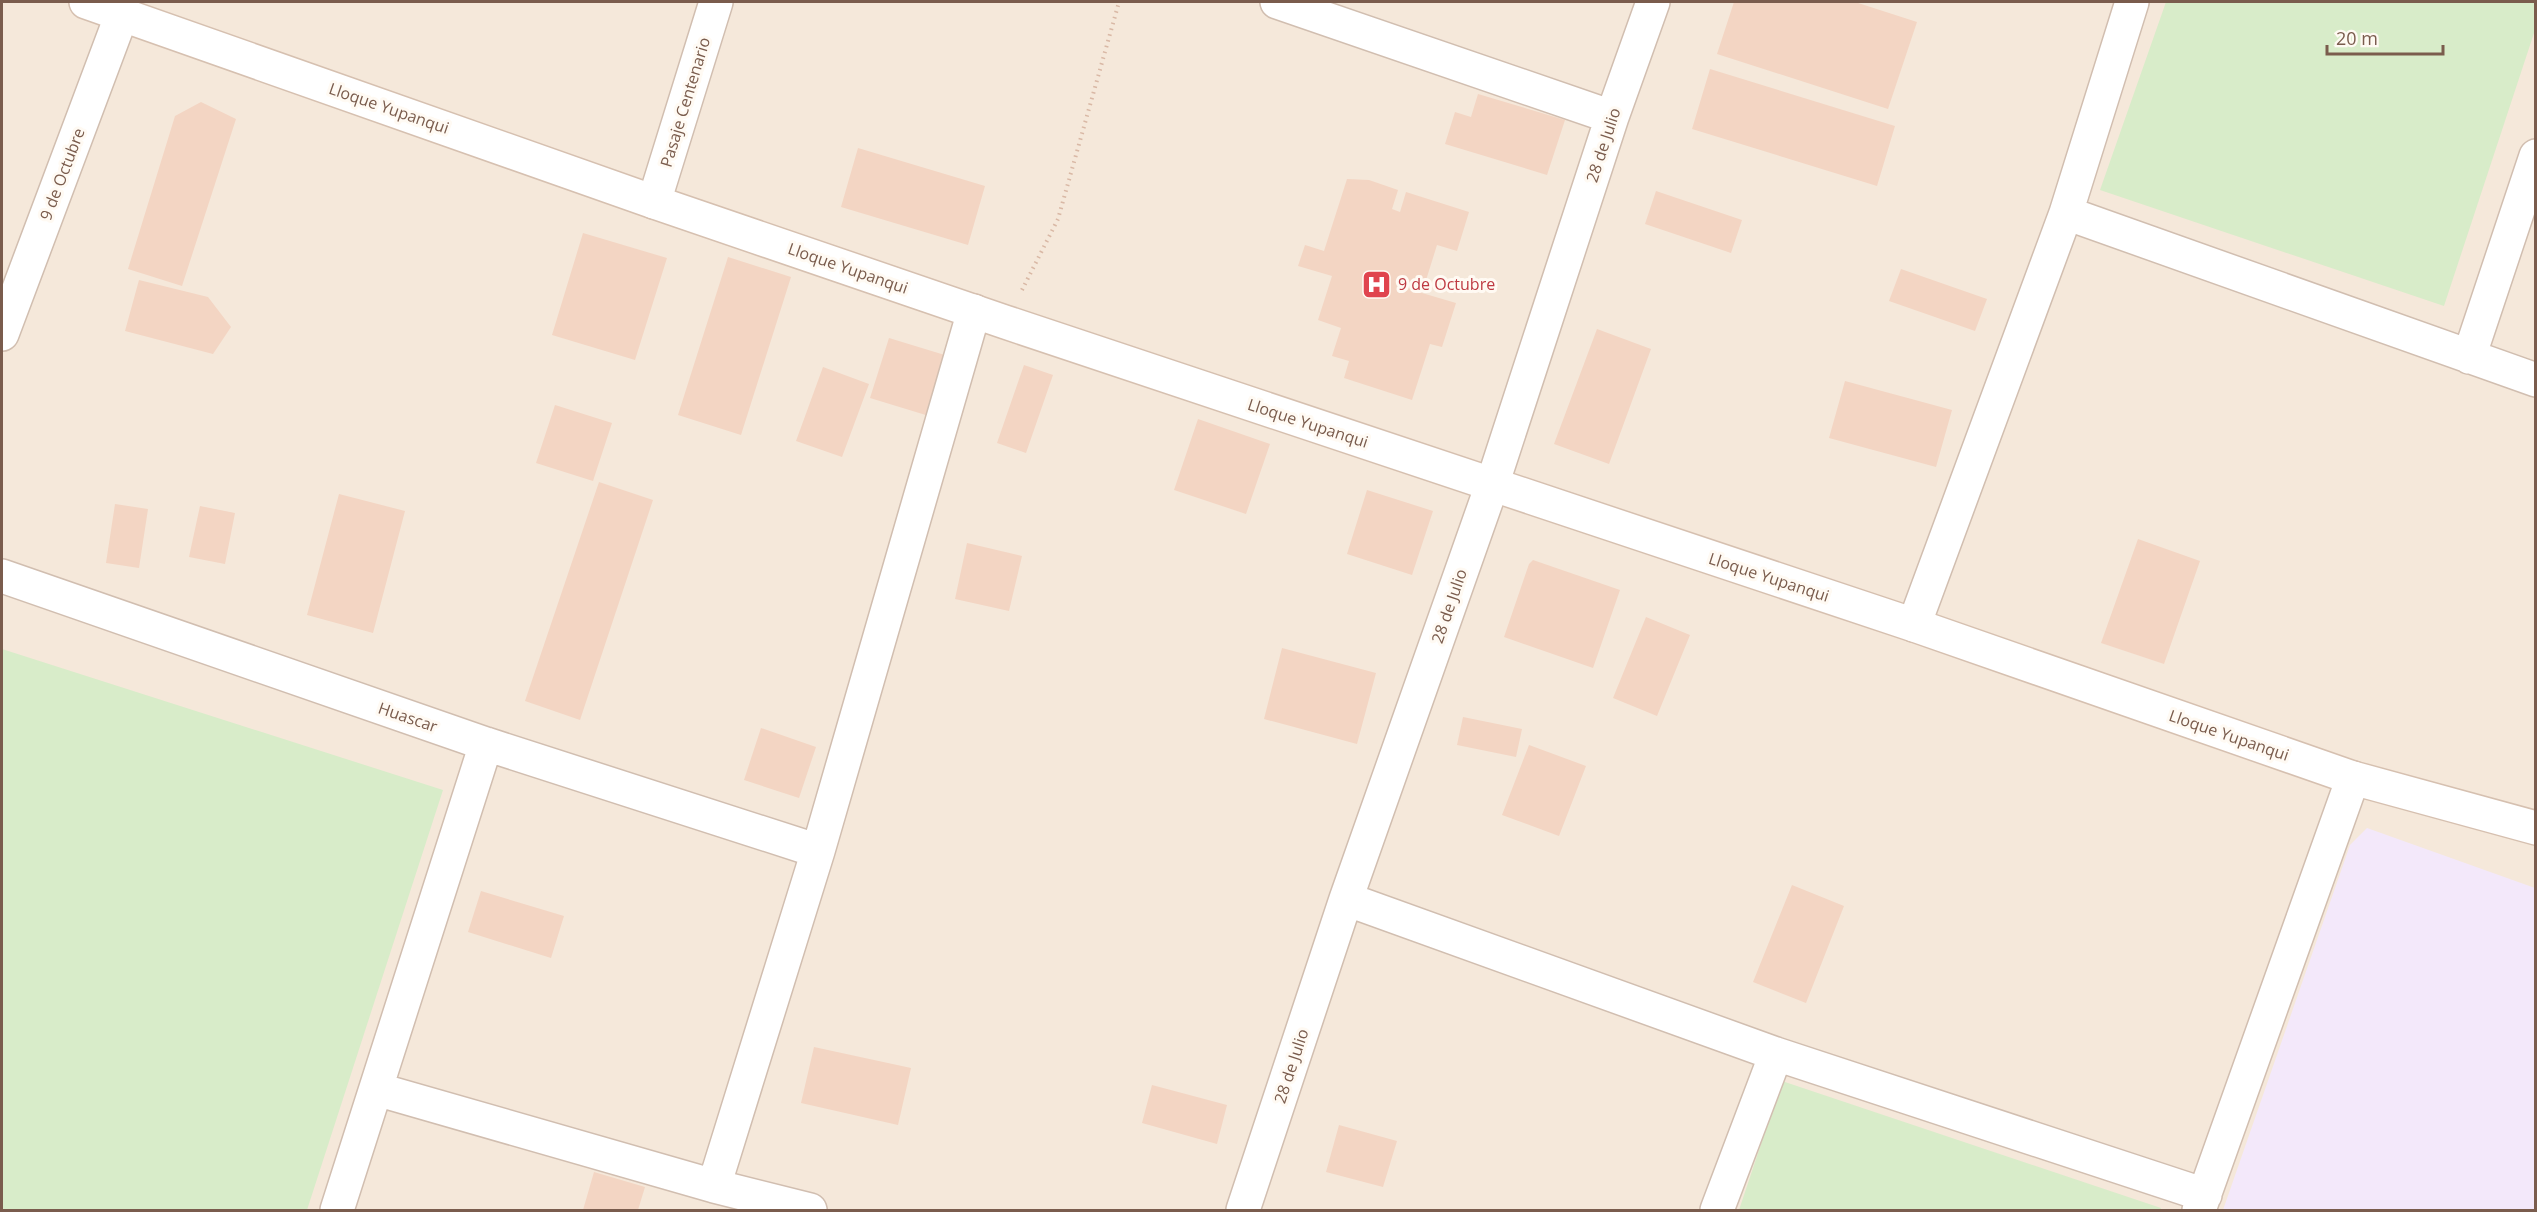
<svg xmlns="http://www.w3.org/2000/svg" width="2537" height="1212" font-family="'Open Sans',sans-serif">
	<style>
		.residential { fill: #f5e8da }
		.education { fill: #f3e8fa }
		.green { fill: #d8ecc9 }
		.building { fill: #f3d5c3 }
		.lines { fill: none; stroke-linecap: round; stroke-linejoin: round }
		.street-casing { stroke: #d1beb0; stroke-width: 36 }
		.secondary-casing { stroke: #d6c0b0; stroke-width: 36 }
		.path { stroke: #d9b8a5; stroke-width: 4; stroke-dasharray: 1.5 4.5; stroke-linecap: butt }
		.street { stroke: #fff; stroke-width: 33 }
		.secondary { stroke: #fff; stroke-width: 33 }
		.labels { text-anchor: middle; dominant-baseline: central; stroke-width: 6; stroke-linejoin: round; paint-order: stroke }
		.street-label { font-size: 16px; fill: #7a5c4d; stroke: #fffaf3 }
		.health-label { font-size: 16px; fill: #be3a42; stroke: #fffaf3; text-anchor: start }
	</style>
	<rect width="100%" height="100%" fill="#fdf6ec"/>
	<path class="residential" d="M2 2H2535V1210H2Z"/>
	<path class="education" d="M2367 828 2535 888V1210H2223L2350 845Z"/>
	<path class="green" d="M2166 2H2535V30L2444 306 2100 190Z
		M2 649 443 790 307 1210H2Z
		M1782 1081 2161 1208 2160 1210H1739Z"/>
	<path class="building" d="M1734 2H1855L1917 22 1888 109 1717 54Z
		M1710 69 1895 126 1877 186 1692 129Z
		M1478 94 1565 120 1547 175 1445 144 1455 112 1471 117Z
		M201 102 236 119 182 286 128 269 175 116Z
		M858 148 985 186 968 245 841 207Z
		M1347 179 1369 180 1398 190 1392 209 1400 212 1406 192 1469 212 1457 251 1437 245 1422 293 1456 303 1442 347 1430 344 1412 400 1344 378 1349 361 1332 356 1341 328 1318 320 1332 276 1298 266 1305 245 1324 251Z
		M1656 191 1742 220 1731 253 1645 224Z
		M583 233 667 258 635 360 552 335Z
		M728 257 791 277 741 435 678 415Z
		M1901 269 1987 299 1975 331 1889 301Z
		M139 280 208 297 231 327 213 354 125 331Z
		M1597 329 1651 349 1609 464 1554 444Z
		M889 338 948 356 929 416 870 398Z
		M1024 365 1053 375 1026 453 997 443Z
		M823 367 869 384 842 457 796 441Z
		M1845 381 1952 410 1936 467 1829 438Z
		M555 405 612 423 593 481 536 463Z
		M1198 419 1270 444 1246 514 1174 490Z
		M599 482 653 500 580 720 525 701Z
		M1367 490 1433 511 1412 575 1347 554Z
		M339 494 405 511 373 633 307 615Z
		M115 504 148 509 139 568 106 563Z
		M200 506 235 513 225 564 189 557Z
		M2138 539 2200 561 2164 664 2101 643Z
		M967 543 1022 556 1009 611 955 599Z
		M1533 560 1620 590 1593 668 1504 637 1529 564Z
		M1646 617 1690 635 1657 716 1613 698Z
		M1282 648 1376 673 1357 744 1264 719Z
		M1463 717 1522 729 1516 757 1457 745Z
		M761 728 816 747 799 798 744 780Z
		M1529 745 1586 766 1559 836 1502 815Z
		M1792 885 1844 906 1806 1003 1753 982Z
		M481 891 564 916 551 958 468 932Z
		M814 1047 911 1068 898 1125 801 1103Z
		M1152 1085 1227 1105 1217 1144 1142 1123Z
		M1339 1125 1397 1141 1383 1187 1326 1172Z
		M594 1172 645 1187 638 1210H583Z"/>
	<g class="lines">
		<defs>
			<path id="street" d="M1277 2 1612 117
				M654 202 716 2
				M2066 213 2536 380
				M2 334 122 14
				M2469 357 2536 156
				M2 576 486 744 818 851
				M1914 625 2066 213 2132 2
				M1346 899 1776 1054 2205 1195
				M376 1089 714 1186 818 851 974 311
				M714 1186 810 1210
				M337 1210 486 744
				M1243 1210 1346 899 1492 485 1612 117 1653 2
				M1717 1210 1776 1054
				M2199 1210 2353 778"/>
			<path id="secondary" d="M86 2 654 202 1005 322 1914 625 2353 778 2536 828"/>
		</defs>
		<use href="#street" class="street-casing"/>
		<use href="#secondary" class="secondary-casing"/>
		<path class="path" d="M1022 290 1058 219 1119 2"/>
		<use href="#street" class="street"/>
		<use href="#secondary" class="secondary"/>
	</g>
	<defs>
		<symbol id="hospital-square" viewBox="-11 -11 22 22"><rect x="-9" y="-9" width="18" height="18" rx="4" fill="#e0444e" stroke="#fffaf3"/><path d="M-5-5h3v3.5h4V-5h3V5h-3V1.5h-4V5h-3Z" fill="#fff"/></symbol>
	</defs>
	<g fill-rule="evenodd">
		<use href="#hospital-square" x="1360" y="268" width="33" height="33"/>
	</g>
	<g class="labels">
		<g class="street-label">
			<text transform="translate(685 102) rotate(-73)">Pasaje Centenario</text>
			<text transform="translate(389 108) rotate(19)">Lloque Yupanqui</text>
			<text transform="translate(1603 145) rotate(-72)">28 de Julio</text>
			<text transform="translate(62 174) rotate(-69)">9 de Octubre</text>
			<text transform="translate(848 268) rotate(19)">Lloque Yupanqui</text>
			<text transform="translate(1308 423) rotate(18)">Lloque Yupanqui</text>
			<text transform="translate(1769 577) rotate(18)">Lloque Yupanqui</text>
			<text transform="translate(1449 606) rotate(-71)">28 de Julio</text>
			<text transform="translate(408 717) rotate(19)">Huascar</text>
			<text transform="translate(2229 735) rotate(19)">Lloque Yupanqui</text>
			<text transform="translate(1291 1066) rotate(-72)">28 de Julio</text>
		</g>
		<g class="health-label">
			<text x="1398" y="284">9 de Octubre</text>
		</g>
	</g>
	<rect width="2537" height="1212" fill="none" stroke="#7a5c4d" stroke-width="6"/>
	<path d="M2327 45v9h116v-9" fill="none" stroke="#7a5c4d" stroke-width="3"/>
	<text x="2336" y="45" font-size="18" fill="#7a5c4d" stroke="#fffaf3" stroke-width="4.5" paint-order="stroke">20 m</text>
</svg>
